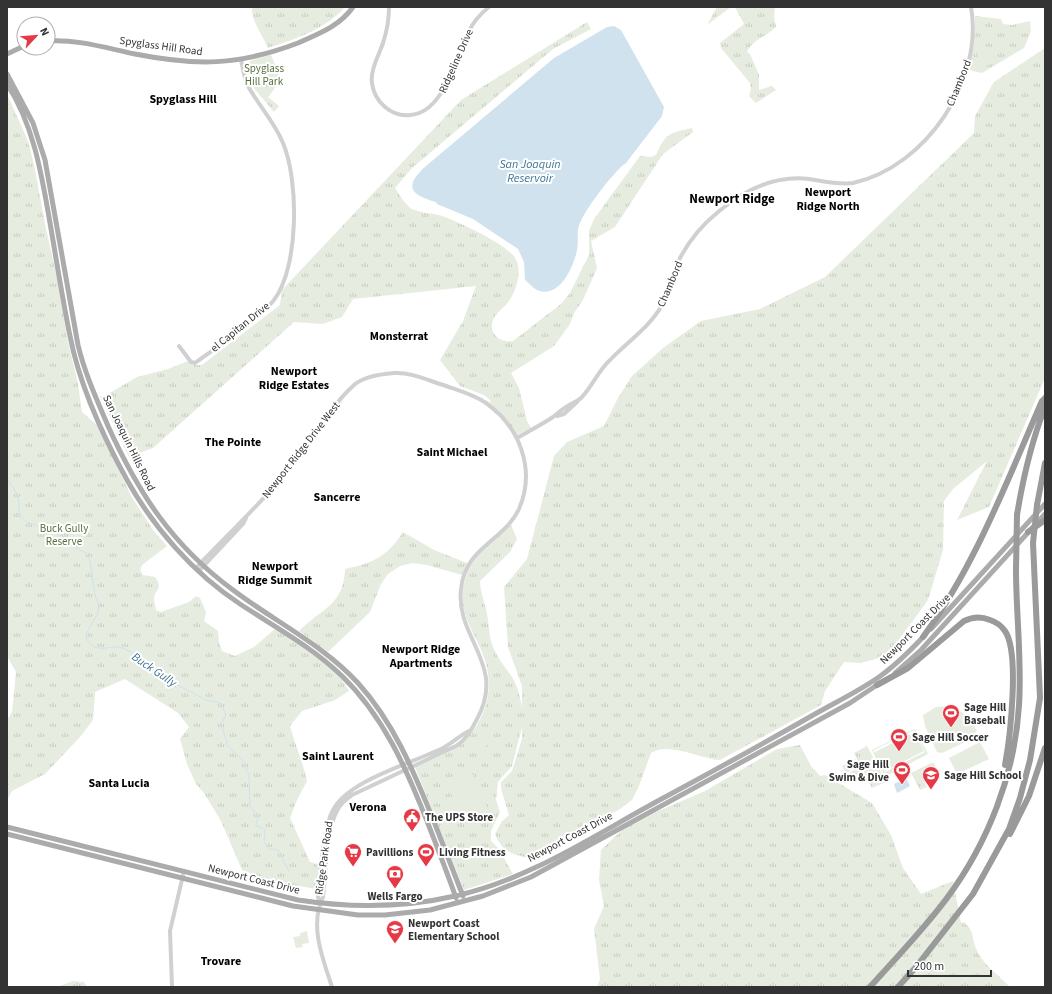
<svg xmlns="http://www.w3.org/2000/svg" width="1052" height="994" font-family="'Source Sans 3',sans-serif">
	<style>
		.grass { fill: url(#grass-tufts) }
		.pitch { fill: #e6ecdf; fill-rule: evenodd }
		.water { fill: #cfe2ee }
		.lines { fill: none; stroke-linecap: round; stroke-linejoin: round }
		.stream { stroke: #cfe2ee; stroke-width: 1 }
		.minor { stroke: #d0d0d0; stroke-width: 4 }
		.major { stroke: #ababab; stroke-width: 5 }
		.highway { stroke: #9a9a9a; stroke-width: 6 }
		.highway-bridge { stroke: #9a9a9a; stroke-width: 6 }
		.labels { text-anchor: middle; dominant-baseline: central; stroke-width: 4; stroke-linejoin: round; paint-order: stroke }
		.street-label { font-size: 11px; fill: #333; stroke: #fff }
		.park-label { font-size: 11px; fill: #56703f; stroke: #fff }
		.poi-label { font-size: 11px; font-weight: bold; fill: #333; stroke: #fff; text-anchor: start }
		.neighbourhood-label { font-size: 12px; font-weight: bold; fill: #000; stroke: #fff }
		.water-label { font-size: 12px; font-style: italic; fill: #3f7597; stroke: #fff }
		.quarter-label { font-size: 13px; font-weight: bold; fill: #000; stroke: #fff }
	</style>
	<defs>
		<pattern id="grass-tufts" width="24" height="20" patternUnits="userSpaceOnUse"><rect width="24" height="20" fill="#e6ecdf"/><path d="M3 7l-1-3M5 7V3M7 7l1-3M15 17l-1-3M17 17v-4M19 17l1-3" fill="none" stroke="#c6cbc0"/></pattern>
	</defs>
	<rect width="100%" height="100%" fill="#fff"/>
	<path class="grass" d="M253 7H345C326 29 295 39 268 48 264 38 248 15 253 7Z
		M717 7H731L707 25Z
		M735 7H775L774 16 776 27C767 36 752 40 747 52L750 54 759 75V90L772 86 776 90 756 103 749 96 751 89 750 83 721 48 720 43 744 24Z
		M975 16 1001 19 1003 24 1012 25 1030 21 1031 31 1024 48 982 73 969 70 974 44Z
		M587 22 591 29 553 49 412 168 395 188C399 194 406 206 412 209 420 213 433 213 442 216 457 221 508 245 515 258 523 270 516 291 509 301 504 308 496 312 493 320 488 334 500 343 513 341L561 304 570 293 589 255V231L594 219 640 156 651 157 656 155C666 133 669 133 692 128L693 132 663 154 615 227 591 241 597 268 583 300 574 313 570 324 554 346 511 373 519 388 527 421 531 428 517 435 500 412 489 402 491 401 484 395 460 386 440 360 463 321 476 286 353 299 342 317 323 324 294 322 153 448 129 457 100 396 103 397 137 377 168 369 188 361 193 365H202L280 305 282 290 461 100Z
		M1045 48V378L989 507 957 520 987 461 953 489 944 501 943 550 928 600 915 618 886 656 861 663 844 662 825 691 821 705 720 760C701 759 668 741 651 753L639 786 632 800 620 809 528 858C509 853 503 852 495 834L502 821 509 815 501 789V782L512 771 522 739V727L512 766 498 782 496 800 500 812 491 831V841L499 849 513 874 464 890 415 767C430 760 449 753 461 743 484 724 494 693 486 663 477 633 454 613 466 577 473 554 493 540 511 525L517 539 510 552 480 581C480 593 485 602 487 614 490 629 488 639 496 653 499 660 505 667 510 674 517 684 520 696 522 708V686L508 647 504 587 527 559 554 456 567 442 604 426 618 398 632 376 663 348 701 321 760 309 825 277 974 133 975 116 994 82Z
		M271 55C279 74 283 80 268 97L279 106 274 112 254 88 248 73 247 64 252 60Z
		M7 94 28 141 34 165 46 229 56 273 68 342 78 384 82 412 98 426 131 496 153 530 167 546 142 565 140 570 143 575 155 577C164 589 155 588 154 599 154 602 156 607 156 610L161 612 189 602 196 596 200 598 206 612 204 621 218 631 219 642 222 651 235 656 254 647 276 628 338 673 349 691 335 700 302 711 290 726C295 745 303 762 307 781L297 800 290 818 310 862 320 865 316 889 299 886 285 891 255 884 257 876 242 870 221 821 204 793 196 784 187 764 180 739 189 727 178 713 125 679 95 692 93 720 80 737 45 774 12 791 7 800V720L12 712 16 672 7 656Z
		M403 532 434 550 467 563 462 575 427 565 412 563 400 566 388 574 381 584 370 612 328 652 299 631C321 609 344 605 345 569 373 563 387 557 403 532Z
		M800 745 811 766 820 776 825 775 872 803 891 835 903 868 921 894 953 881 961 923 963 922C973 928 972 936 975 946 982 965 997 973 1010 987H597L600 979 594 929 604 906 599 880 601 850 628 824 705 791 777 749Z
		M867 746 886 782 872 788 854 753Z
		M931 763H934L936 769 933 766 928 768 930 772 922 776 927 787 920 790 911 773Z
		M857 768 866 783 867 784 850 776 849 773Z
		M73 981 84 982 87 987H57Z"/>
	<path class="pitch" d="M989 48 993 53 989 56 991 64 978 69 975 63 979 61 977 54Z
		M936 707C956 704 969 714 977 731L963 743 942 753 937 752 925 726 923 715Z
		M489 729 494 742 482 748 477 734Z
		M914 729 916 730 928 754 884 777 872 750ZM914 730 916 732 925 752 885 772H882L877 759 883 772 924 751 915 732 873 753 874 750Z
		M980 742 989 759 957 774 949 758Z
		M856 759 859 766 846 773 842 766Z
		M468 772 472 773 487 808 449 824 440 803 453 797 444 782Z
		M307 931 309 943 302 944 303 947 296 948 293 937 300 936V933Z"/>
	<path class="water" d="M614 26 621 30 664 107 662 116 626 163C614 171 586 208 580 223 576 231 579 241 577 250 574 266 559 300 537 290 533 288 529 283 525 280L524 262 518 249 473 219 437 204 436 202C409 194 404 186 426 166L554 58 607 27Z
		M906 778 910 786 897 793 894 784Z"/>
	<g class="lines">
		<path class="stream" d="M7 479C17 492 20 500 19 515L27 522 67 538 72 546 86 553 90 561 95 596 99 605 98 613 87 632 86 639C100 657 108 642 125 649 137 654 158 671 167 681L172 682 206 700 220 703 226 714 222 723
			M222 727 228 746 243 761 249 775 250 806 258 816 256 826 265 829 264 842 269 849 278 850 290 873"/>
		<path class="minor" d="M389 7C389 19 387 31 383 43 379 55 370 70 372 83 373 92 378 101 385 107 392 113 401 116 410 115 444 113 455 58 468 33 473 22 480 14 489 7
			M179 346 191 362 195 363C218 346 257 321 274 300 299 267 299 181 283 143 275 123 259 106 248 86 244 78 243 69 241 60
			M557 416 564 414 577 402
			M517 438C529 431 541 425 553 417 557 414 561 410 566 407 571 403 577 402 581 398 592 387 598 371 610 360 627 342 650 327 662 305 670 291 672 274 679 260 688 242 702 225 718 212 744 190 774 175 809 179 822 181 840 185 853 183 926 167 984 80 971 7
			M196 568C230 532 266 499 297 459 316 434 330 407 354 385 363 377 381 374 394 373 411 372 427 380 443 385 457 390 473 394 486 403 520 427 536 470 519 509 504 541 465 547 461 589 455 638 507 664 477 719 471 730 467 739 456 746L352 795C346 799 340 804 337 811 326 830 326 874 323 897 309 926 323 959 332 987
			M199 571 243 524 246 518
			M320 903 318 897C321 872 322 831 333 810 348 780 413 763 443 748 453 743 461 734 471 730
			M172 987 170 931 184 871"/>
		<path class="major" d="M48 41C77 39 106 48 135 54 196 66 238 66 298 43 318 34 340 26 353 7
			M7 54 24 46
			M7 74 33 123 45 160 78 345C85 374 97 400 108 426 139 494 172 545 233 590 274 621 322 644 358 683 394 723 413 770 433 819 443 845 453 870 463 896
			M7 84C33 124 41 171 49 217 56 257 62 297 70 336 79 383 104 438 127 480 154 528 193 573 240 604 275 627 312 647 342 676 384 717 406 768 427 821 437 847 447 872 456 898
			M931 629 1045 504
			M895 673 921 650 1045 514
			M7 827 298 900C351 908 403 908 455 896 532 879 599 832 667 796 717 769 766 742 815 714 836 702 859 691 879 677 896 665 911 650 925 635
			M7 834 293 906 358 915H385L430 910 483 896 531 877 850 703 880 683"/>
		<path class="highway" d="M1037 505 1045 463
			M1017 515C1023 478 1031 443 1045 407
			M1028 532 1045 520
			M923 637C975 566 1007 481 1042 401L1045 398
			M877 685 908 668 964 621C972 617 981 616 990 620 996 622 1001 625 1005 631 1020 653 1010 738 1005 765
			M1010 834 1029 796 1045 748
			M870 987C896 958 924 929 947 898 988 843 1015 774 1019 705 1022 660 1016 615 1016 569
			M898 987 916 967 973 894 1009 829 1020 798 1030 760 1040 698 1033 543"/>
		<path class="highway-bridge" d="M1033 543 1037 505
			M1016 569 1017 515"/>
	</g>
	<defs>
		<symbol id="stadium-pin" viewBox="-11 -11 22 30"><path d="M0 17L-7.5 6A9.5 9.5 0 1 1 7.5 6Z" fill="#e63946" stroke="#fff"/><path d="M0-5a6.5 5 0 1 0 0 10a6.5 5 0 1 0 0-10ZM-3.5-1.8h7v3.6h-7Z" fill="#fff"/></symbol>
		<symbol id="school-pin" viewBox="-11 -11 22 30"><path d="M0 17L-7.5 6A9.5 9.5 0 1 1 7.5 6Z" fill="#e63946" stroke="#fff"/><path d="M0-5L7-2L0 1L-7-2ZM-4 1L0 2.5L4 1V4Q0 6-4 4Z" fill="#fff"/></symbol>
		<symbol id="civic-pin" viewBox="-11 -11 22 30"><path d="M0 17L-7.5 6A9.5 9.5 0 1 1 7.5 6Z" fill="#e63946" stroke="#fff"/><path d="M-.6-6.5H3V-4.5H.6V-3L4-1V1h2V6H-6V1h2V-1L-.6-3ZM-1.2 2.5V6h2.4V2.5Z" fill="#fff"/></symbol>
		<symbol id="supermarket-pin" viewBox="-11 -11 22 30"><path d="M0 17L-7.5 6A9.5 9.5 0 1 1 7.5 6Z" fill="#e63946" stroke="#fff"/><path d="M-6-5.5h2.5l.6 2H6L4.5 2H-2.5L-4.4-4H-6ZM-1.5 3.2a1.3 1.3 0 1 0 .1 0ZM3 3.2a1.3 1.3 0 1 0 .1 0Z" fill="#fff"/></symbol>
		<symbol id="bank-pin" viewBox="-11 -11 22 30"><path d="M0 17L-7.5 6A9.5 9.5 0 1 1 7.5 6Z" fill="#e63946" stroke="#fff"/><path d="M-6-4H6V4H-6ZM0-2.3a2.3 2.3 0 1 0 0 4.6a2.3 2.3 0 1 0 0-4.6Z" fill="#fff"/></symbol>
	</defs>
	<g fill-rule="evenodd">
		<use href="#stadium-pin" x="941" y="703" width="20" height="27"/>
		<use href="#stadium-pin" x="889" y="727" width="20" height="27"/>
		<use href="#stadium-pin" x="892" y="760" width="20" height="27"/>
		<use href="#school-pin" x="921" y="765" width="20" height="27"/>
		<use href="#civic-pin" x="402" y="807" width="20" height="27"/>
		<use href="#supermarket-pin" x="343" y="842" width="20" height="27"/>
		<use href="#stadium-pin" x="416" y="842" width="20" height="27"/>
		<use href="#bank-pin" x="385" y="864" width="20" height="27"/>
		<use href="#school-pin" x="385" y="919" width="20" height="27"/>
	</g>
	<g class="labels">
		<g class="street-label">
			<text transform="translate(161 46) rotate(8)">Spyglass Hill Road</text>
			<text transform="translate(456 61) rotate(-66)">Ridgeline Drive</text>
			<text transform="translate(959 83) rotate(-68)">Chambord</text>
			<text transform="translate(670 284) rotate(-67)">Chambord</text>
			<text transform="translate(240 327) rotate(-39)">el Capitan Drive</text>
			<text transform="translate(129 443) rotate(64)">San Joaquin Hills Road</text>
			<text transform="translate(301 450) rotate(-52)">Newport Ridge Drive West</text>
			<text transform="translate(915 629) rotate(-45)">Newport Coast Drive</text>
			<text transform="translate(570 837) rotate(-28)">Newport Coast Drive</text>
			<text transform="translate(324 858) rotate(-82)">Ridge Park Road</text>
			<text transform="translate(254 879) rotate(14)">Newport Coast Drive</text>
		</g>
		<g class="park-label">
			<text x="264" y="68">Spyglass<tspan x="264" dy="13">Hill Park</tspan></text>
			<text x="64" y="528">Buck Gully<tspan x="64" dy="13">Reserve</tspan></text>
		</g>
		<g class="poi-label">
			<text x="964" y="707">Sage Hill<tspan x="964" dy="13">Baseball</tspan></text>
			<text x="912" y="737">Sage Hill Soccer</text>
			<text x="889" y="764" text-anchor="end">Sage Hill<tspan x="889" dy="13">Swim &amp; Dive</tspan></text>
			<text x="944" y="775">Sage Hill School</text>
			<text x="425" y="817">The UPS Store</text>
			<text x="366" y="852">Pavillions</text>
			<text x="439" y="852">Living Fitness</text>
			<text x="395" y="896" text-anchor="middle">Wells Fargo</text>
			<text x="408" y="923">Newport Coast<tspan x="408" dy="13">Elementary School</tspan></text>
		</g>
		<g class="neighbourhood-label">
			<text x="183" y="99">Spyglass Hill</text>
			<text x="828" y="192">Newport<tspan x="828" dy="14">Ridge North</tspan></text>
			<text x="399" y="336">Monsterrat</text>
			<text x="294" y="371">Newport<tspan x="294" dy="14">Ridge Estates</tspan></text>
			<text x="233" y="442">The Pointe</text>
			<text x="452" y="452">Saint Michael</text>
			<text x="337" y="497">Sancerre</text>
			<text x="275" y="566">Newport<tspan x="275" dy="14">Ridge Summit</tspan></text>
			<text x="421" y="649">Newport Ridge<tspan x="421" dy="14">Apartments</tspan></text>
			<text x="338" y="756">Saint Laurent</text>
			<text x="119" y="783">Santa Lucia</text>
			<text x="368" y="807">Verona</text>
			<text x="221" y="961">Trovare</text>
		</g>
		<g class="water-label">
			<text x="530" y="164">San Joaquin<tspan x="530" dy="14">Reservoir</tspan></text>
			<text transform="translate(154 670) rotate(34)">Buck Gully</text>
		</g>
		<g class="quarter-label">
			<text x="732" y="199">Newport Ridge</text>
		</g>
	</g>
	<rect width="1052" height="994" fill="none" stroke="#333333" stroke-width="16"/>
	<g transform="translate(36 36) rotate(64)"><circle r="19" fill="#ffffff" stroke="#adadad"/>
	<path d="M0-3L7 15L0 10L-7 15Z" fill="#e63946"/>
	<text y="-6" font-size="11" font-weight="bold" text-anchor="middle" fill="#333333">N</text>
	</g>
	<path d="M908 970v6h83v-6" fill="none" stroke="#333333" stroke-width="2"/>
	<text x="914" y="970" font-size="12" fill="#333333" stroke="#ffffff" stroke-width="3" paint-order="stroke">200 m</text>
</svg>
